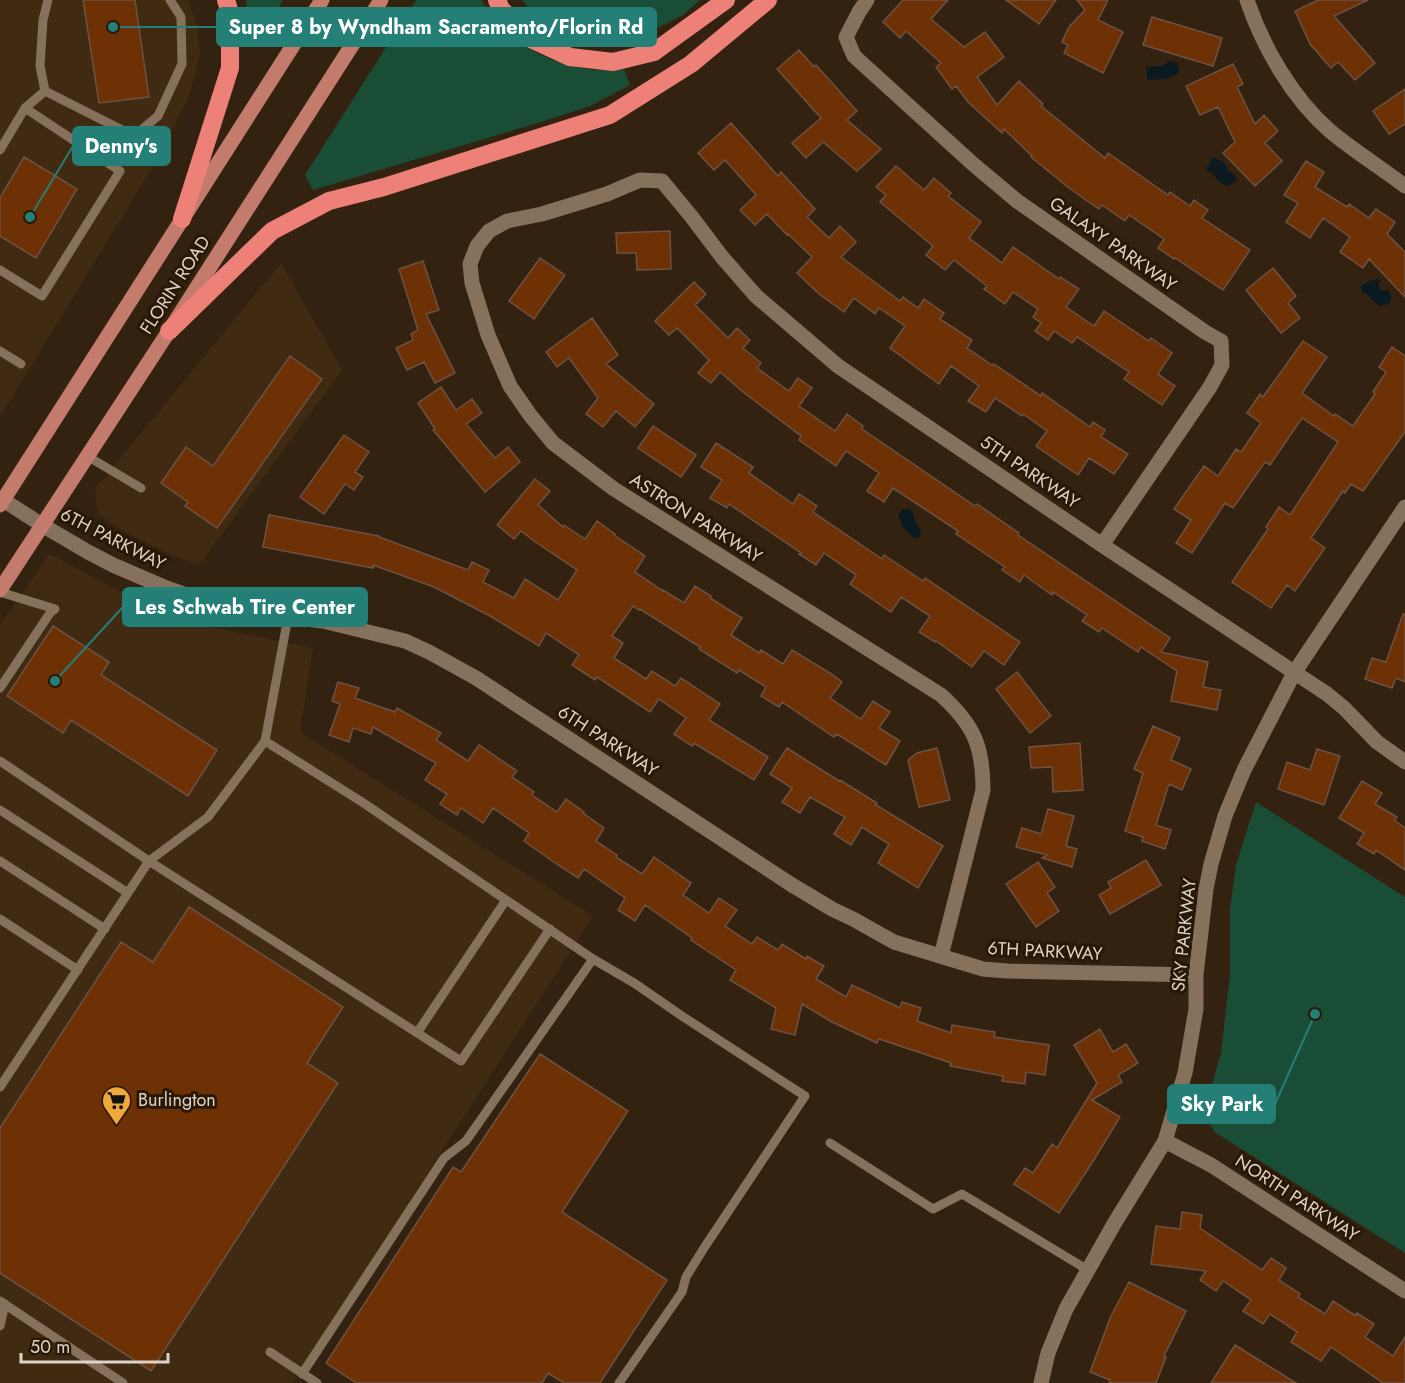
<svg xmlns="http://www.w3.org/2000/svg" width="1405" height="1383" font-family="Jost,sans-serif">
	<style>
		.built { fill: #402a11 }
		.green { fill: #1a4d36 }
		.water { fill: #0a1a20 }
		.building { fill: #6e3106; stroke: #6c5245; stroke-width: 1.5 }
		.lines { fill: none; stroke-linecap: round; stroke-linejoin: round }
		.service { stroke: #85715c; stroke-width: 9 }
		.minor { stroke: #85715c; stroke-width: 15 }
		.tertiary { stroke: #85715c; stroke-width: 15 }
		.primary { stroke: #c37b6c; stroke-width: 15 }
		.motorway { stroke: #ed8177; stroke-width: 18 }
		.labels { text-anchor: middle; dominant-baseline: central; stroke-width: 6; stroke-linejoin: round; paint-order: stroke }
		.street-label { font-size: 18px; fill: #ded3c7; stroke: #291805 }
		.poi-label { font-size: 18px; fill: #ded3c7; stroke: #291805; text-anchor: start }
		.leader { fill: none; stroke: #247f77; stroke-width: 2 }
		.callout-dot { fill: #247f77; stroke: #291805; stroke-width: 2 }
		.callout { fill: #247f77; stroke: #247f77; stroke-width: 2 }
		.callout-label { font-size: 20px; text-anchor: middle; font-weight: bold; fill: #fff }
	</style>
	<rect width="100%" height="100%" fill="#33220f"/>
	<path class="built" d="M0 0H188L197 24 200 55 189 97 155 163 0 417Z
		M281 263 342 370 199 565 165 552 127 533 98 514 95 489Z
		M49 554 121 592 181 621 313 648 300 732 593 916 293 1383H0V625Z"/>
	<path class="green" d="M246 0H283L266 29 248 20Z
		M416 0H481C489 11 496 24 507 33 531 54 564 67 596 70 605 71 615 69 624 69L630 85 590 106 541 122 313 190 305 175Z
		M522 0H700L683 15 639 37 594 38 560 28 530 10Z
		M1256 802 1405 897V1253L1216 1133 1209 1124 1207 1102 1221 1053 1230 975V910L1236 865Z"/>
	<path class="water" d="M1169 61 1177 63 1179 73 1167 79 1148 80 1146 67 1163 66Z
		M1215 158 1224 162 1229 172H1231L1237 179C1227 192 1218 182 1211 172H1208L1206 168 1209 166 1211 159Z
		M1376 279 1380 280 1378 286 1381 290H1388L1391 295V301L1389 304 1379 306C1372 301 1371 295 1362 292L1361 286 1371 280 1373 281Z
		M903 509H910C916 515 914 524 921 530L920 537 917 538 913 537 902 527V524L899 519V514Z"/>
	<path class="building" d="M83 0H135L149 97 99 103Z
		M903 0H948L931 19 964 47 985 32 1004 57 977 77 997 105 1019 81 1043 104 1041 106 1105 158 1108 153 1168 195 1170 192 1190 206 1194 200 1208 210 1202 218 1250 250 1223 290 1175 258 1174 259 1158 248 1164 239 1129 215 1125 221 1102 205 1099 209 1069 188 1031 157 1032 156 1004 129 1002 133 968 102 956 86 952 89 936 67 941 63 906 31 900 38 883 22Z
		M1006 0H1056L1039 24Z
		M1077 0H1108L1098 20 1123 32 1103 73 1064 53 1068 45 1062 42 1069 27 1085 10Z
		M1318 0H1368L1334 16 1375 63 1355 80 1338 62 1331 68 1310 44 1295 11Z
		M1152 17 1222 38 1213 66 1143 45Z
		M799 50 814 67 816 65 857 111 847 120 881 149 857 171 823 142 806 158 792 143 821 118 777 69Z
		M1233 64 1243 84 1237 87 1255 124 1264 115 1278 131 1265 143 1282 161 1255 186 1223 153 1235 142 1218 107 1200 115 1186 86Z
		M1405 89V124L1389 134 1373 111Z
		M731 123 778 176 781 172 815 209 807 217 829 238 840 226 856 242 841 257 900 301 903 297 918 308 924 299 944 313 940 319 972 340 967 348 992 365 994 364 1041 396 1042 393 1090 427 1093 422 1105 430 1101 437 1128 454 1114 474 1089 458 1078 475 1036 446 1047 431 1023 414 1022 416 995 398 986 412 968 401 979 386 951 366 939 384 890 348 905 326 879 308 875 314 854 298 844 312 819 294 797 273 812 257 788 234 787 235 767 214 755 225 740 210 756 195 725 160 714 170 698 153Z
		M24 157 77 189 36 258 0 236V198Z
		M1306 161 1324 172 1315 187 1347 207 1349 204 1369 218 1376 209 1395 222 1387 234 1405 252V297L1369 259 1363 268 1340 252 1350 237 1323 218 1310 238 1286 222 1298 203 1284 195Z
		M896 166 924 190 934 178 951 193 948 196 981 222 969 238 1002 263 1013 247 1059 279 1060 277 1079 289 1066 307 1094 326 1104 311 1149 341 1151 338 1172 353 1158 374 1175 386 1162 405 1124 379 1129 372 1077 337 1072 343 1054 331 1048 340 1035 331 1041 323 1033 317 1038 309 1013 292 1005 304 984 289 987 286 954 260 945 270 926 255 933 246 880 202 886 195 876 187Z
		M670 231 671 269 637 270 636 253H617L616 233Z
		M540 258 565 275 534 319 509 301Z
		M423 261 439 310 426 314 455 373 435 383 424 362 407 370 396 348 413 340 411 334 418 330 399 269Z
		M1273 268 1296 296 1288 303 1300 318 1281 333 1246 290Z
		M694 282 706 294 695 305 728 338 737 328 750 340 743 348 761 363 757 368 789 391 798 378 812 388 799 406 835 431 847 414 863 426 862 429 975 506 977 504 1019 533 1018 535 1170 638 1161 652 1208 662 1203 687 1221 690 1217 710 1171 701 1177 671 1141 647 1138 652 1102 628 1099 632 1082 621 1087 615 1053 592 1052 595 1024 575 1020 582 1002 570 1005 567 956 534 958 531 893 488 884 502 867 491 879 473 846 451 836 466 799 440 801 436 743 392 720 372 711 383 698 373 709 360 677 328 669 335 655 321Z
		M592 318 618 355 606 364 654 404 635 427 616 411 603 427 586 414 598 398 569 358 557 367 546 352Z
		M1303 341 1327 357 1302 393 1334 416 1335 414 1353 426 1375 394 1373 392 1386 372 1379 367 1392 347 1405 356V432L1363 491 1351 484 1345 493 1343 491 1311 538 1325 548 1295 591 1287 585 1271 608 1232 582 1268 529 1266 527 1279 507 1290 515 1338 442 1302 418 1270 465 1265 462 1233 508 1225 503 1192 553 1176 543 1191 520 1174 509 1204 466 1218 476 1236 449 1241 452 1261 423 1247 413 1260 394 1263 397Z
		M290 356 322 379 217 528 185 506 188 502 161 483 186 447 213 466Z
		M441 387 456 410 472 399 482 413 466 424 495 458 508 447 520 462 485 492 433 430 435 429 418 403Z
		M653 426 696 455 681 477 638 448Z
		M344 435 369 452 355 472 363 477 354 490 345 484 324 514 300 497Z
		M716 443 753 467 749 473 793 504 799 494 817 506 813 512 882 559 884 555 923 581 925 578 1020 642 1004 665 984 651 972 667 936 641 935 642 919 632 930 616 901 597 891 612 850 584 856 575 824 553 816 565 799 554 801 553 729 504 727 508 710 498 722 480 701 467Z
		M535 479 550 491 538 505 563 527 564 525 585 539 597 521 615 534 614 535 645 556 635 572 663 591V590L684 603 695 586 711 596 710 598 742 618 731 635 759 653 761 650 783 664 792 650 830 673 842 682 830 698 861 719 873 701 890 712 879 728 900 741 886 765 837 734 834 737 782 702 779 707 761 696 766 687 739 670 737 673 699 649 700 647 640 609 639 610 633 606 612 636 623 643 614 658 646 679 652 671 675 686 681 678 720 704 709 720 768 757 754 780 694 743 692 746 674 734 686 718 659 699 650 712 597 677 595 680 572 665 579 655 546 633 539 646 490 616 434 587 373 565V568L263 547 269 515 379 536V537L468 570 472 562 489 570 483 582 514 598 525 579 558 600 577 570 534 541 521 531 514 539 497 525Z
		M1403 614H1405V682L1396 678 1392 688 1365 679 1372 658 1386 662Z
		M53 626 109 662 101 675 217 750 188 796 71 720 63 733 7 696Z
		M1017 672 1051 716 1030 733 996 689Z
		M338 682 359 688 355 698 395 712 397 708 441 733 436 740 468 761 479 745 517 771 512 777 534 792 532 795 557 812 566 799 584 812 583 813 604 828 596 841 617 855 616 857 642 874 654 857 691 883 683 895 709 913 719 898 737 910 725 926 752 944 757 937 778 950 782 944 806 959 807 956 824 966 816 979 846 997 852 985 900 1008 902 1002 921 1008 917 1021 951 1033 952 1025 995 1032 994 1037 1049 1045 1045 1075 1026 1072 1025 1084 1002 1081 1003 1076 950 1066 951 1063 879 1039 877 1043 832 1022 802 1004 795 1035 771 1029 776 1008 730 980 736 970 691 940 692 938 645 905 635 921 618 910 625 898 584 869 578 878 558 865 524 841 529 833 493 808 483 823 461 808 457 815 440 804 447 794 425 780 436 763 373 727 371 734 353 728 349 742 329 735 340 704 332 701Z
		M1153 726 1180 738 1171 760 1191 769 1182 790 1169 784 1156 825 1171 830 1165 849 1142 841 1143 837 1125 831 1143 773 1134 769Z
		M1080 743 1083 790 1053 792 1052 767 1031 768 1029 747Z
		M787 748 839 781 840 780 877 803 876 805 943 846 918 888 878 863 889 844 862 827 851 845 834 834 845 817 810 797 800 813 782 802 792 788 770 774Z
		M937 748 950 800 919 807 908 760 917 753Z
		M1317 749 1340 756 1324 805 1278 789 1287 762 1310 770Z
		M1362 781 1382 793 1375 804 1397 817 1394 820 1405 828V870L1376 850 1374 854 1357 844 1364 833 1339 818Z
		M1048 809 1074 816 1066 846 1077 849 1072 867 1042 858 1047 855 1016 847 1022 828 1041 834Z
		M1146 860 1161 885 1110 914 1099 895 1111 888 1108 882Z
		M1038 862 1055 887 1047 893 1059 911 1036 927 1006 884Z
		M189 907 343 1007 307 1063 338 1083 151 1371 0 1273V1128L121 942 153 962Z
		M1100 1029 1113 1052 1126 1044 1138 1063 1118 1075 1122 1082 1092 1100 1120 1117 1092 1163 1059 1213 1014 1184 1025 1168 1033 1173 1052 1144 1057 1148 1097 1083 1074 1045Z
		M540 1054 628 1111 562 1212 667 1280 600 1383H564L548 1373 542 1383H356L326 1363 453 1167 461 1172Z
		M1182 1212 1202 1215 1200 1228 1262 1270 1271 1258 1286 1268 1279 1280 1300 1294 1298 1297 1325 1314 1333 1301 1356 1316 1357 1313 1374 1324 1365 1337 1393 1356 1405 1337V1383H1383L1331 1347 1321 1361 1291 1342 1297 1332 1270 1314 1263 1324 1243 1311 1251 1300 1223 1281 1216 1291 1200 1280 1206 1271 1151 1264 1156 1226 1180 1229Z
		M1129 1282 1186 1311 1164 1356 1166 1357 1156 1383H1109L1110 1380 1090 1372 1111 1316Z
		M1235 1345 1296 1383H1211Z"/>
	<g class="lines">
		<path class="service" d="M45 91 134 136 158 116 182 64 181 17 170 0
			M45 91 40 66 43 20 48 0
			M25 108 45 91
			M0 150 25 108 120 171 42 296 0 270
			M0 351 21 364
			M87 456 141 488
			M0 592 55 609 50 613 0 688
			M265 741 362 802 593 959 634 983 682 1016 805 1096 704 1248 686 1277 682 1292 619 1383
			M0 761 149 861 461 1061 550 929
			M0 810 128 893
			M0 861 105 929
			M0 919 78 970
			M417 1033 506 900
			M0 1087 149 861 208 817 265 741 288 617
			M830 1143 933 1209 962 1194 1088 1270
			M0 1301 123 1383
			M0 1326 5 1304
			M270 1352 317 1383
			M302 1374 444 1158 466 1141 593 959"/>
		<path class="minor" d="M867 0 859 12 846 37 854 56 973 164 1017 201 1205 332 1221 341 1222 365 1210 387 1102 545
			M1247 0C1263 47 1292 98 1330 131 1354 151 1380 167 1405 186
			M941 956 983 790C983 746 974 725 941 695L614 489 553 443 530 415 510 386 488 335 472 283 470 264 477 246 489 231 507 221 542 214 607 194 640 180 662 181 691 216 722 257 756 296 838 366 1102 545 1327 694 1344 708 1377 742 1405 762"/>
		<path class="tertiary" d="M0 498 42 525 88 552 113 565 164 587 216 605 288 617 323 621 405 641 429 652 476 678 792 885 832 909 853 919 894 942 983 969 1007 971 1196 975
			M1165 1141 1211 1165 1405 1291
			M1041 1383 1048 1353 1066 1309 1114 1224 1165 1141 1185 1073 1196 1009V975L1206 889 1211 864 1225 816 1244 770 1294 673 1405 507"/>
		<path class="primary" d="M0 505 322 0
			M0 590 169 331 381 0"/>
		<path class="motorway" d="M497 0 501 9 531 39 570 57 613 62 654 52 726 0
			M182 219 230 68V13L226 0
			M169 331 272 231 329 201 384 187 610 115 691 64 768 0"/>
	</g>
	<defs>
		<symbol id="supermarket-pin" viewBox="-11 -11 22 30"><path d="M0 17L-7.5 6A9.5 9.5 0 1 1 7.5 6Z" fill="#eea83c" stroke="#291805"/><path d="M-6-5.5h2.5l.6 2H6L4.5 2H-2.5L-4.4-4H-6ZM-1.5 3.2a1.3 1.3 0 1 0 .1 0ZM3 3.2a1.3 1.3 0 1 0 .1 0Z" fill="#111"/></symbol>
	</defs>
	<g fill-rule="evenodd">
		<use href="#supermarket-pin" x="100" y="1084" width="33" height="45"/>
	</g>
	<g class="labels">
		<g class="street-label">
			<text transform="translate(1113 244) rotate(35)">GALAXY PARKWAY</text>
			<text transform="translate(175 285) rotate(-57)">FLORIN ROAD</text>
			<text transform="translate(1030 472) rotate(34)">5TH PARKWAY</text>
			<text transform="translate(696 518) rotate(32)">ASTRON PARKWAY</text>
			<text transform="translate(113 539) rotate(27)">6TH PARKWAY</text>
			<text transform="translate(608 741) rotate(33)">6TH PARKWAY</text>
			<text transform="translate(1184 935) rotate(-84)">SKY PARKWAY</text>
			<text transform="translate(1045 951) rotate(3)">6TH PARKWAY</text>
			<text transform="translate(1297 1198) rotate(33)">NORTH PARKWAY</text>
		</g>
		<g class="poi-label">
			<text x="138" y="1100">Burlington</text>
		</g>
	</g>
	<path class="leader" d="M113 27L217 27M30 217L73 146M55 681L123 607M1315 1014L1275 1104"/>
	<g class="callout-dot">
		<circle cx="113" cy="27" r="6"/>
		<circle cx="30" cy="217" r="6"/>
		<circle cx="55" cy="681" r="6"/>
		<circle cx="1315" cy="1014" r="6"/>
	</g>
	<g class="callout">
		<rect x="217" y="8" width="439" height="38" rx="6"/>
		<rect x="73" y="127" width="97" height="38" rx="6"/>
		<rect x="123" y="588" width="244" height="38" rx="6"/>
		<rect x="1168" y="1085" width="107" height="38" rx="6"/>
	</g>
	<g class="callout-label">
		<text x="436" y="34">Super 8 by Wyndham Sacramento/Florin Rd</text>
		<text x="121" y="153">Denny's</text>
		<text x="245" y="614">Les Schwab Tire Center</text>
		<text x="1222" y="1111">Sky Park</text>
	</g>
	<path d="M21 1353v9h147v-9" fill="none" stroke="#ded3c7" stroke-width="3"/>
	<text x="30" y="1353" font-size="18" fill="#ded3c7" stroke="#291805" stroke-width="4.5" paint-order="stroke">50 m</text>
</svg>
